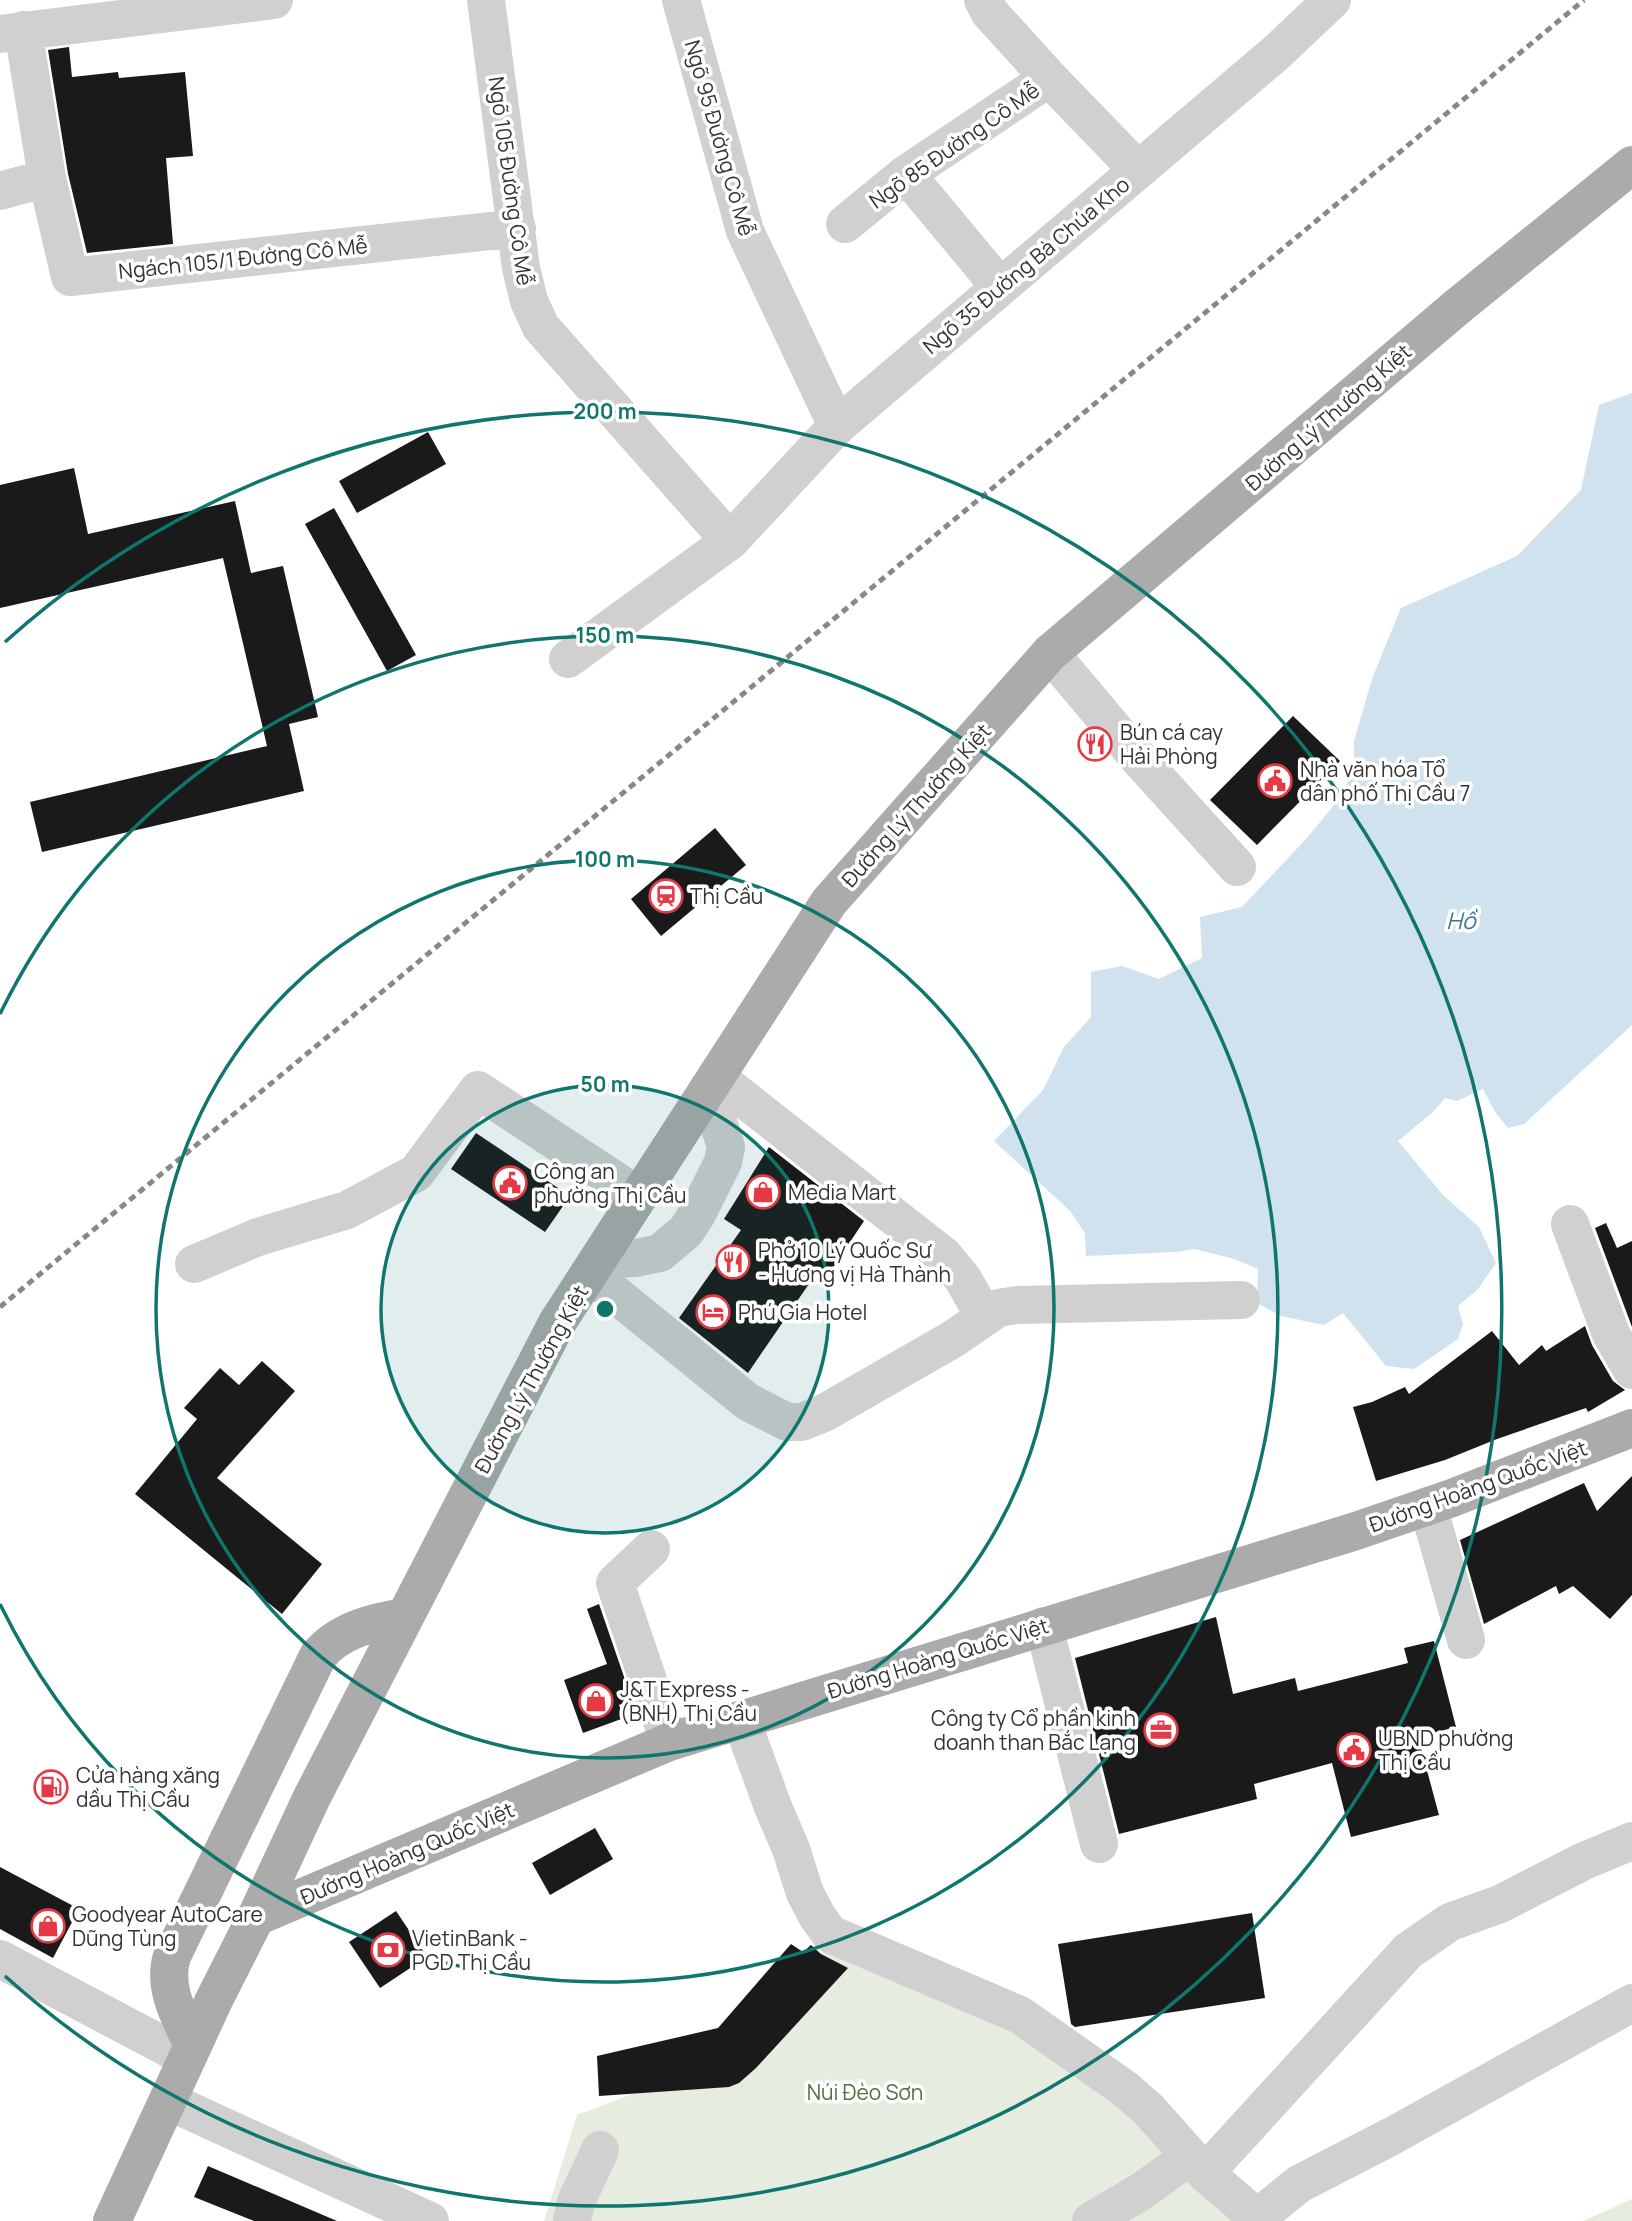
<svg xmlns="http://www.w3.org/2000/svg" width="1632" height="2221" font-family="Manrope,sans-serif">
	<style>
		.green { fill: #e6ecdf }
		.water { fill: #cfe2ee }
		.building { fill: #1a1a1a }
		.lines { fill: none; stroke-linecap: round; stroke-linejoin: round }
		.minor { stroke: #d0d0d0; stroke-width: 38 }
		.major { stroke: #ababab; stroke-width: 38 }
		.rail { stroke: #888; stroke-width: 5; stroke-dasharray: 7 5; stroke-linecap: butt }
		.ring { fill: none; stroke: #0f766e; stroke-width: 3.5 }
		.labels { text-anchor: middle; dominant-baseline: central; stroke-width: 7; stroke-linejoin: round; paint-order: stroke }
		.street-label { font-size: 21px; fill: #333; stroke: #fff }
		.poi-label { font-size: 21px; fill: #333; stroke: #fff; text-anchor: start }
		.park-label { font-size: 21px; fill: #56703f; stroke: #fff }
		.water-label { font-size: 23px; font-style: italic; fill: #3f7597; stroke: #fff }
		.centre { fill: #0f766e; stroke: #fff; stroke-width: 3.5 }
		.ring-label { font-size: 21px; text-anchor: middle; font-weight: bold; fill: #0f766e; stroke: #fff; stroke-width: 7; stroke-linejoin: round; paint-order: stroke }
	</style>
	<rect width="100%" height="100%" fill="#fff"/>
	<path class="green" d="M837 1937 1091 2073 1253 2221H544L577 2115 708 2065Z
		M1632 2199V2221H1583L1590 2218Z"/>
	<path class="water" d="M1632 393V1025L1524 1124 1508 1128 1495 1112 1483 1089 1457 1101 1445 1098 1433 1112 1398 1141 1443 1195 1479 1227 1496 1263 1478 1289 1458 1306 1463 1324 1458 1339 1414 1369 1386 1366 1343 1313 1324 1325 1281 1316 1257 1303 1258 1269 1234 1259 1195 1249 1176 1252 1086 1256 1085 1233 1070 1211 994 1141 1043 1090 1064 1047 1091 1017V972L1122 966 1159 979 1202 958 1200 917 1242 907 1306 839 1331 809 1354 772V741L1372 679 1401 608 1517 556 1581 490 1599 405Z"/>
	<path class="building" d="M69 47 72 77 118 72 119 78 185 72 193 156 166 158 173 244 87 253 68 174 48 50Z
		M428 432 446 464 357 513 339 481Z
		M74 468 88 534 235 501 251 573 283 566 318 717 289 724 304 791 42 852 30 802 267 746 223 558 0 608V485Z
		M334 508 416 655 387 671 305 524Z
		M1293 716 1340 761 1257 845 1210 800Z
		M715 828 746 865 661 936 631 899Z
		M476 1133 570 1196 545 1232 451 1169Z
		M769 1147 864 1221 822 1284 813 1278 748 1373 679 1318 741 1230 724 1219Z
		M1606 1223 1617 1248 1632 1241V1327L1595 1228Z
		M1585 1326 1592 1345 1613 1381 1625 1390 1588 1412 1586 1408 1497 1439 1445 1460 1376 1481 1353 1407 1372 1402 1405 1387 1409 1394 1492 1331 1519 1365 1542 1345 1546 1351Z
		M262 1361 295 1391 217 1478 322 1564 282 1614 135 1494 197 1419 184 1408 220 1368 239 1385Z
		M1632 1476V1595L1610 1619 1573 1586 1559 1594 1556 1586 1484 1624 1460 1540 1584 1483 1597 1511Z
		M599 1604 632 1700 619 1705 624 1718 583 1733 564 1680 607 1664 587 1609Z
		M1216 1617 1233 1694 1295 1678 1298 1691 1408 1663 1404 1648 1434 1641 1456 1727 1418 1737 1439 1815 1351 1837 1332 1763 1254 1784 1257 1799 1119 1834 1075 1658Z
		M595 1828 613 1859 550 1895 532 1863Z
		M0 1867 79 1909 53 1958 0 1929Z
		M396 1911 427 1957 380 1988 349 1942Z
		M1252 1913 1265 1998 1075 2027 1071 2024 1058 1944Z
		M791 1944 803 1952 811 1945 821 1954 848 1968 756 2068 739 2083 729 2087 599 2096 597 2056 718 2028Z
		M208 2166 337 2221H254L194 2197Z"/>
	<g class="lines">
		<path class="minor" d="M486 0 521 268 529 301 541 327 730 541
			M681 0 745 231 837 426
			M0 34 274 0
			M1049 78 1138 170
			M906 174 1000 287
			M47 178 70 277 517 228
			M0 191 47 178 23 30
			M845 224 906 174 1049 78 990 13 983 0
			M1050 653 1140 760 1237 867
			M568 659 730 541 837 426 1277 52 1332 0
			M716 1077 944 1256 963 1279 984 1316
			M1570 1224 1611 1334 1632 1370
			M598 1260 636 1258 660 1253 686 1231 697 1214 723 1162 726 1147 708 1089
			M194 1264 258 1237 347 1210 416 1173 478 1090 639 1196
			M589 1273 748 1402 787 1422H802L824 1413 953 1339 998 1308 1017 1305 1241 1300
			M1428 1506 1466 1640
			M651 1549 615 1583 669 1742
			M1044 1626 1099 1844
			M741 1719 773 1807 791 1849 805 1893 817 1916 830 1934 1020 2015 1125 2089 1149 2110 1205 2173 1261 2221
			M0 1959 187 2058
			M168 2101 430 2221
			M1205 2173 1408 1951 1450 1922 1500 1904 1584 1861 1632 1841
			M1257 2218 1299 2184 1392 2136 1632 2003
			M572 2221 576 2202 600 2150
			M1091 2221 1142 2191 1190 2156"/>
		<path class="major" d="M256 1917 669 1742 1356 1531 1452 1498 1632 1428
			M193 2046C180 2017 162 1988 172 1956L318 1656C339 1630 373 1622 405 1617
			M112 2221 214 2000 256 1917 312 1797 557 1323 829 902 1050 653 1457 307 1632 165"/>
		<path class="rail" d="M0 1307 1584 0"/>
	</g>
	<circle cx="605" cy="1309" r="224" fill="#0f766e" fill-opacity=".12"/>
	<g class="ring">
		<circle cx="605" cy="1309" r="224"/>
		<circle cx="605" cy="1309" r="449"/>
		<path d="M0 1014A673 673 0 1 1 0 1604"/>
		<path d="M5 642A897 897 0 1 1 5 1976"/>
	</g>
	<defs>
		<symbol id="restaurant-ring" viewBox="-11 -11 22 22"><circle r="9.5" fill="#fff" stroke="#e63946" stroke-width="1.5"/><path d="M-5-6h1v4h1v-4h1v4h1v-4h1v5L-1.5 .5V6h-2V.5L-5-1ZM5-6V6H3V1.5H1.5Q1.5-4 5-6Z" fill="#e63946"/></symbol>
		<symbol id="civic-ring" viewBox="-11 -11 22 22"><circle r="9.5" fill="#fff" stroke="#e63946" stroke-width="1.5"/><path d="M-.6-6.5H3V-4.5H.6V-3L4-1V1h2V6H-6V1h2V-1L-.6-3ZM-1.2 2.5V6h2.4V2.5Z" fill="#e63946"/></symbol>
		<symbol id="station-ring" viewBox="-11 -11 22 22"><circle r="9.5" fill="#fff" stroke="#e63946" stroke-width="1.5"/><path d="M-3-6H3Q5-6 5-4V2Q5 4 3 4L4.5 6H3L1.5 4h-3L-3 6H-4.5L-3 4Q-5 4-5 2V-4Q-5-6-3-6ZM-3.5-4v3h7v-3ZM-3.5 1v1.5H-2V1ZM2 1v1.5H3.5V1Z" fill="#e63946"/></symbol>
		<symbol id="shop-ring" viewBox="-11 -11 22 22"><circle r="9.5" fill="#fff" stroke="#e63946" stroke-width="1.5"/><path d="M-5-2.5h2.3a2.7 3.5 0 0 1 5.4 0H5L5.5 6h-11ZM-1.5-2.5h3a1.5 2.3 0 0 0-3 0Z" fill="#e63946"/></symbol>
		<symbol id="hotel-ring" viewBox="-11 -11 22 22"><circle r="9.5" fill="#fff" stroke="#e63946" stroke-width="1.5"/><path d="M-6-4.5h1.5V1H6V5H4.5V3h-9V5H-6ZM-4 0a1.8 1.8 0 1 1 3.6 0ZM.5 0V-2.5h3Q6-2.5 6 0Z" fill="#e63946"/></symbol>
		<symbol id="office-ring" viewBox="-11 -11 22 22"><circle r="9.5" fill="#fff" stroke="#e63946" stroke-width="1.5"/><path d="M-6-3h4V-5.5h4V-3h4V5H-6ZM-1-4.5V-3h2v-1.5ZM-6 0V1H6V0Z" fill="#e63946"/></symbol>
		<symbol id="fuel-ring" viewBox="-11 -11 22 22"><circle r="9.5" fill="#fff" stroke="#e63946" stroke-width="1.5"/><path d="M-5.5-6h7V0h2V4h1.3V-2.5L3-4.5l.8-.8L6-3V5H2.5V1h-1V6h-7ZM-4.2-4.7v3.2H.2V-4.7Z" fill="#e63946"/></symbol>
		<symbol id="bank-ring" viewBox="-11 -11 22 22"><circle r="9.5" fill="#fff" stroke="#e63946" stroke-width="1.5"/><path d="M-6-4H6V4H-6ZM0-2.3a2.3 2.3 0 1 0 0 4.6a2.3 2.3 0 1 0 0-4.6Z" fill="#e63946"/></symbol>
	</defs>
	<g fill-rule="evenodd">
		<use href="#restaurant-ring" x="1076" y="725" width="38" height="38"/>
		<use href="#civic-ring" x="1256" y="762" width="38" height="38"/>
		<use href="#station-ring" x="647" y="877" width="38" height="38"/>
		<use href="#civic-ring" x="491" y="1164" width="38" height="38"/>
		<use href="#shop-ring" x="744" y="1173" width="38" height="38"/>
		<use href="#restaurant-ring" x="714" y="1243" width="38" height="38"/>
		<use href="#hotel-ring" x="694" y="1293" width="38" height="38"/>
		<use href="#shop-ring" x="577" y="1682" width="38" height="38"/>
		<use href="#office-ring" x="1142" y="1711" width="38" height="38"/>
		<use href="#civic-ring" x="1335" y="1731" width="38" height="38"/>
		<use href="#fuel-ring" x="32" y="1768" width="38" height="38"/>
		<use href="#shop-ring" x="29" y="1907" width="38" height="38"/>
		<use href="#bank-ring" x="369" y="1931" width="38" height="38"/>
	</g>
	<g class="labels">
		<g class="street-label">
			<text transform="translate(720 138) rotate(74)">Ngõ 95 Đường Cô Mễ</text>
			<text transform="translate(954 145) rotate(-35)">Ngõ 85 Đường Cô Mễ</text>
			<text transform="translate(511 181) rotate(82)">Ngõ 105 Đường Cô Mễ</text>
			<text transform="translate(243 258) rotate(-6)">Ngách 105/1 Đường Cô Mễ</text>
			<text transform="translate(1026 265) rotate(-40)">Ngõ 35 Đường Bà Chúa Kho</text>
			<text transform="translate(1328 417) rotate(-41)">Đường Lý Thường Kiệt</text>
			<text transform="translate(916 805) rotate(-48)">Đường Lý Thường Kiệt</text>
			<text transform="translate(531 1379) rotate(-61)">Đường Lý Thường Kiệt</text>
			<text transform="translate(1478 1486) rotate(-20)">Đường Hoàng Quốc Việt</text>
			<text transform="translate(938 1658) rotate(-17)">Đường Hoàng Quốc Việt</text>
			<text transform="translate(407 1853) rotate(-23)">Đường Hoàng Quốc Việt</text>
		</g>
		<g class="poi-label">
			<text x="1120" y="732">Bún cá cay<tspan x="1120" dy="24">Hải Phòng</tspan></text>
			<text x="1300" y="769">Nhà văn hóa Tổ<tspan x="1300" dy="24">dân phố Thị Cầu 7</tspan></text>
			<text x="690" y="896">Thị Cầu</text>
			<text x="534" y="1171">Công an<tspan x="534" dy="24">phường Thị Cầu</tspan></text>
			<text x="788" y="1192">Media Mart</text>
			<text x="758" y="1250">Phở 10 Lý Quốc Sư<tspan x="758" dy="24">- Hương vị Hà Thành</tspan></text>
			<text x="738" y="1312">Phú Gia Hotel</text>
			<text x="620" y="1689">J&amp;T Express -<tspan x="620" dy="24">(BNH) Thị Cầu</tspan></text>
			<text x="1136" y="1718" text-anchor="end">Công ty Cổ phần kinh<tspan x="1136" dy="24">doanh than Bắc Lạng</tspan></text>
			<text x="1378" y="1738">UBND phường<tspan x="1378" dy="24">Thị Cầu</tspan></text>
			<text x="76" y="1775">Cửa hàng xăng<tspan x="76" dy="24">dầu Thị Cầu</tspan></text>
			<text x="72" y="1914">Goodyear AutoCare<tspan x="72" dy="24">Dũng Tùng</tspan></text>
			<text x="412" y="1938">VietinBank -<tspan x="412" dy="24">PGD Thị Cầu</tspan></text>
		</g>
		<g class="park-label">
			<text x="865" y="2092">Núi Đèo Sơn</text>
		</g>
		<g class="water-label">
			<text x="1461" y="920">Hồ</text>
		</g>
	</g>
	<circle cx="605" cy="1309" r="10" class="centre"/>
	<g class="ring-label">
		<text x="605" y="419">200 m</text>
		<text x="605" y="643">150 m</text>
		<text x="605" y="867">100 m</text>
		<text x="605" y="1092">50 m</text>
	</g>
</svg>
